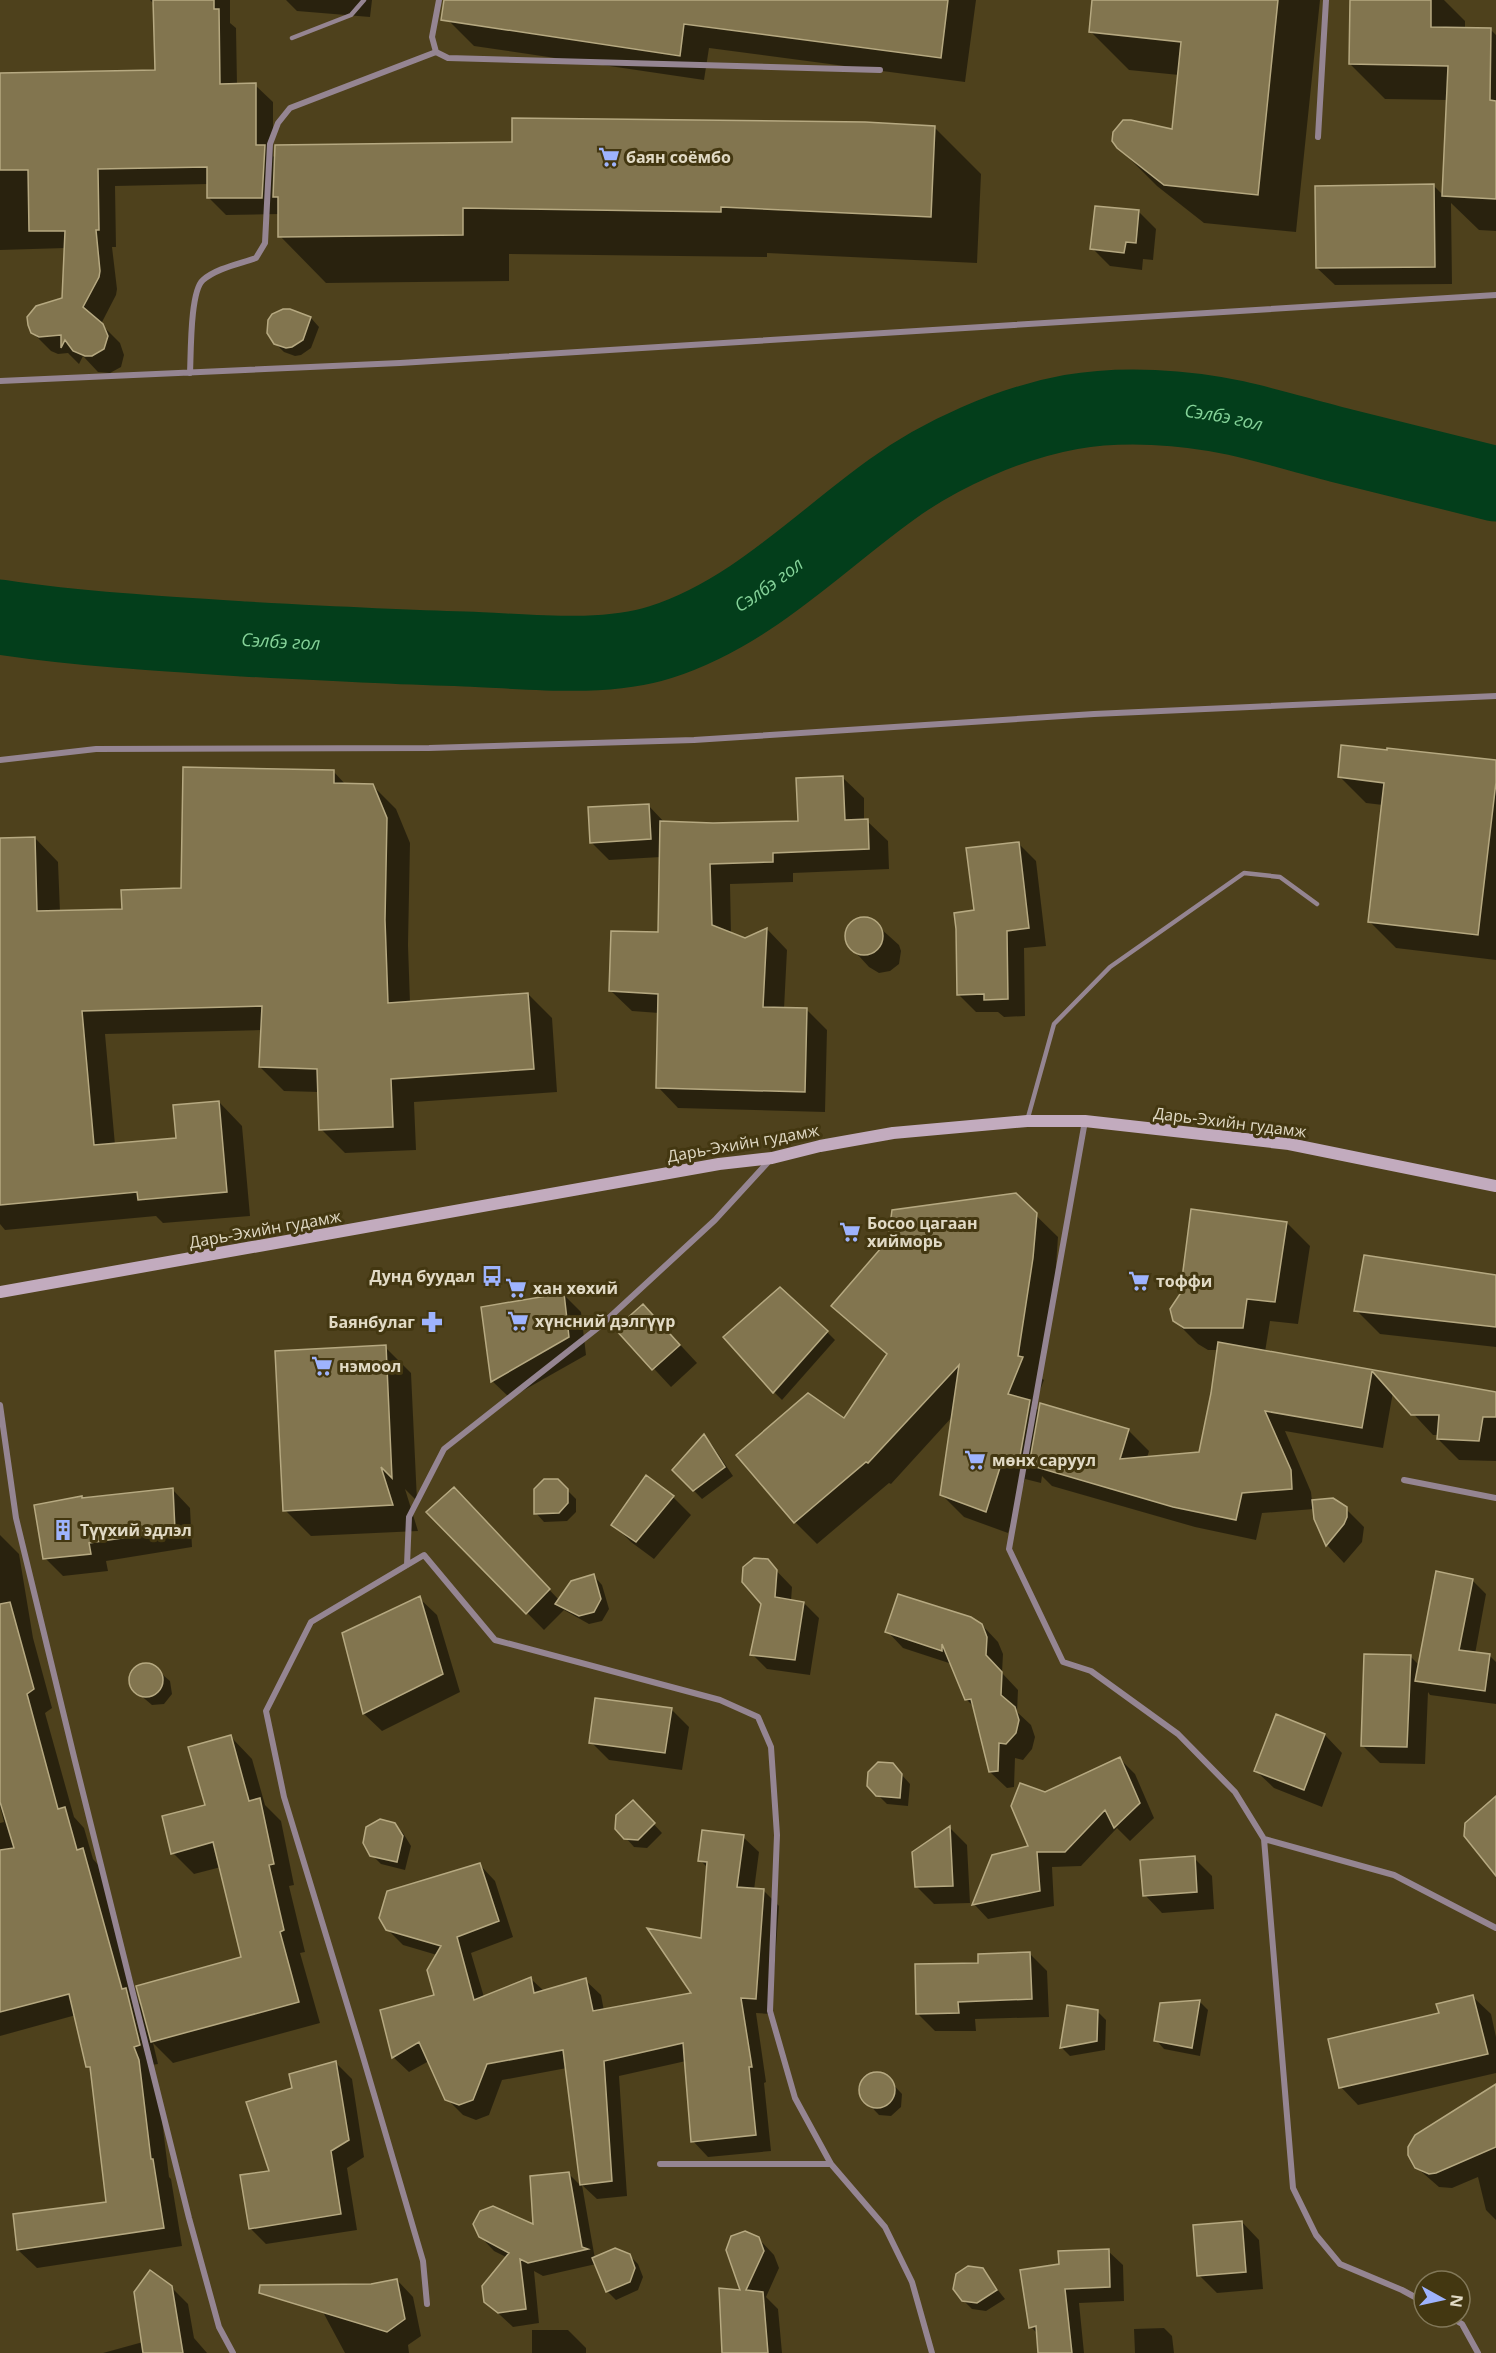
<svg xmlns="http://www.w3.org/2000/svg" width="1496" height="2353" font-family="'Open Sans',sans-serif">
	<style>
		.shadow { fill: #0007 }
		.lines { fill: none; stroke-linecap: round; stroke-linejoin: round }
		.river { stroke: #033e1b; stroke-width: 75 }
		.building { fill: #82754f; stroke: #b6a981; stroke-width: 1.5 }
		.service { stroke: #958592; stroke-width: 4.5 }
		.minor { stroke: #958592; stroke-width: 6 }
		.secondary { stroke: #c2abbe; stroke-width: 12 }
		.labels { text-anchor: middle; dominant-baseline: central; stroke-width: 6; stroke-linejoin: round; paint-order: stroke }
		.poi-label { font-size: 16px; font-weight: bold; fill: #e1dac5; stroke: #433711; text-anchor: start }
		.street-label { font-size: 16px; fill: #e1dac5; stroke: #433711 }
		.water-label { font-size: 18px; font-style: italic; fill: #85d399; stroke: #433711 }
	</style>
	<rect width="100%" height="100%" fill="#4e411c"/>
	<path class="shadow" d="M150 0H230V23L236 28 237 85H255L273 102V156L276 159 513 143 934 127 981 174 977 263 767 253V257L509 254V281L326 283 280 236V214L226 215 209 198V184L115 186 116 247H112L117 289 116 295 101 324 120 343 124 355 121 367 110 373 98 372 83 356 79 364 68 353 58 354 51 351 33 333 64 299 66 248 0 250V74L156 72 155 5Z
		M286 0H372L370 17 297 11Z
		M453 0H976L965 82 709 48 704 80 474 46 449 21Z
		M1094 0H1320L1296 232 1204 223 1157 186 1118 147 1173 131 1179 75 1129 70 1090 31Z
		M1351 0H1444L1465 21V29H1490L1496 35V231L1479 230 1451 203 1452 284 1335 285 1317 268 1433 185 1444 196 1448 100 1385 99 1350 64Z
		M1139 212 1156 229 1153 260 1143 259 1142 270 1110 266 1092 248Z
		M311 318 319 327 311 348 301 355 295 356 284 352 275 343Z
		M1496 762V960L1396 948 1370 922 1383 805 1366 803 1340 777Z
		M334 772 346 785H372L396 809 410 843 408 945 410 1003 528 994 552 1018 557 1092 414 1102 416 1150 345 1153 321 1129 319 1092 284 1091 260 1067 262 1030 105 1034 115 1145 178 1139 219 1102 242 1126 250 1216 163 1223 156 1216 5 1230 0 1224V839L35 838 58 862 60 912 124 910 183 889Z
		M843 778 864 798V821H867L888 841 889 869 793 873V882L730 884 731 934 745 939 767 929 787 950 784 1009 807 1010 827 1030 825 1112 678 1108 658 1087 659 1013 632 1011 611 991 660 934 661 857 609 860 591 842 648 805 665 823 799 822Z
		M1018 843 1036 861 1046 946 1024 948 1025 1016 1004 1017 998 1012H976L958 994 975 911Z
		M870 919 899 945 901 951 899 964 890 971 879 973 869 967 848 944 847 933 849 928 858 920Z
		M1015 1195 1058 1237 1055 1280 1040 1377 1044 1380 1034 1406 1040 1412 1128 1430 1149 1451 1147 1458 1201 1454 1213 1394 1218 1350H1208L1198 1344 1175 1321 1287 1223 1310 1246 1298 1324 1270 1321 1265 1352 1496 1394V1461L1459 1460 1438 1439 1439 1435H1433L1393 1392 1383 1448 1285 1431 1311 1492 1312 1501 1332 1500 1346 1509 1364 1527 1362 1542 1344 1563 1327 1545 1315 1519 1314 1509 1262 1513 1256 1540 1195 1527 1052 1486 1042 1476 1041 1483 1025 1479 1008 1533 964 1517 942 1495 953 1416 891 1484 889 1483 817 1544 795 1522 845 1420 888 1356 833 1306Z
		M1496 1277V1347L1380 1334 1356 1310Z
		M563 1294 581 1312 586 1355 510 1398 492 1381Z
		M660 1323 697 1363 671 1387 617 1329Z
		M827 1332 835 1340 782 1400 774 1392Z
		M385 1347 411 1373 417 1501 405 1489 418 1531 311 1536 285 1510Z
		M704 1436 712 1445 733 1476 702 1499 674 1470Z
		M646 1477 673 1497 691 1515 654 1559 631 1542 613 1524Z
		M557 1480 576 1499V1512L567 1521 544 1522 536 1513Z
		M173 1490 190 1508 192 1547 106 1561 108 1571 63 1576 45 1558Z
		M428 1512 477 1513 559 1600 594 1576 602 1585 609 1609 602 1621 589 1624 564 1610 544 1630Z
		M0 1535 19 1554 33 1638 52 1708 45 1713 74 1817 84 1828 93 1859 102 1869 139 2003 143 2008 243 1958 221 1867 194 1874 173 1853 207 1806 231 1737 252 1759 265 1805 281 1821 294 1885 289 1886 305 1952 300 1953 320 2023 173 2063 153 2043 158 2064 152 2065 157 2080 169 2177 171 2179 182 2246 37 2268 18 2250 108 2203 92 2071 87 2066 76 2015 0 2036V1823L4 1822 0 1806Z
		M767 1561 792 1587 791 1601 804 1603 819 1618 810 1675 767 1669 752 1654 763 1604Z
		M1472 1580 1486 1594 1475 1654 1490 1656 1496 1662V1704L1430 1695 1428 1692 1425 1764 1380 1763 1362 1745 1411 1657 1419 1665Z
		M419 1598 437 1615 460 1692 382 1731 364 1714 344 1633Z
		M982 1625 998 1642 1003 1654 1002 1673 1018 1690 1017 1712 1031 1725 1035 1737 1032 1749 1023 1760 1015 1758 1014 1787 1007 1788 990 1772 974 1707 966 1699 952 1664 903 1648 887 1631Z
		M150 1664 170 1681 172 1694 164 1704 152 1705 132 1688 130 1676 138 1665Z
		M671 1709 689 1727 682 1770 609 1760 591 1742Z
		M1325 1735 1342 1753 1322 1807 1274 1788 1256 1771Z
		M1120 1759 1135 1774 1154 1818 1130 1841 1117 1828 1081 1866 1052 1867 1054 1906 988 1919 974 1904 1030 1847 1045 1794Z
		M901 1774 910 1784 908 1806 887 1804 878 1795Z
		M633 1802 662 1833 647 1848 634 1847 617 1828Z
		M394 1824 403 1833 411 1846 405 1870 381 1864 372 1855Z
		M950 1828 967 1845 970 1903 934 1904 916 1886Z
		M743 1837 759 1852 754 1890H763L779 1906 771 2014 756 2013 766 2082 764 2083 771 2151 708 2157 693 2141 686 2061 619 2076 627 2196 597 2199 582 2185 595 2259 629 2255 638 2264 643 2277 638 2290 616 2300 607 2291 596 2264 543 2276 534 2271 539 2323 513 2327 486 2302 508 2258 494 2251 480 2236 535 2227 568 2173 581 2186 567 2068 502 2080 489 2115 476 2120 463 2115 447 2099 429 2061 409 2072 393 2057 436 1996 437 1955 403 1945 387 1929 480 1865 495 1881 513 1937 471 1953 484 1997 531 1979 544 1991 585 1980 601 1995 604 2011 693 1995 703 1940 708 1868 700 1860Z
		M1194 1858 1212 1876 1214 1909 1162 1913 1145 1895Z
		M1030 1954 1047 1971 1049 2017 975 2019 976 2031H935L917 2013 980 1964Z
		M1473 1997 1491 2014 1496 2037V2073L1358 2105 1341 2087 1440 2014Z
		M1200 2002 1208 2010 1200 2056 1164 2049 1156 2040 1161 2004Z
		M1069 2007 1097 2011 1106 2020 1105 2050 1070 2056 1062 2048Z
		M336 2063 352 2079 364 2157 347 2168 357 2230 266 2244 250 2228 271 2172 294 2089Z
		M871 2074 884 2075 902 2094 901 2107 891 2116 879 2115 860 2095 862 2083Z
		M1496 2086V2220L1486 2210 1478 2177 1452 2188 1439 2187 1416 2167Z
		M1242 2222 1259 2240 1263 2289 1217 2293 1199 2275Z
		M758 2238 774 2255 779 2268 766 2297 778 2309 782 2353H724Z
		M1108 2251 1123 2265 1124 2301 1079 2303 1084 2353H1040L1038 2334 1031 2327 1060 2265Z
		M982 2270 1005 2299 986 2311 972 2309 963 2300Z
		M397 2280 413 2297 421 2336 408 2345 409 2353H345L309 2286 371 2285Z
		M171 2287 188 2304 194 2338 207 2353H103L143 2342Z
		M1164 2328 1172 2336 1174 2353H1135L1134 2329Z
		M532 2330H568L586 2348V2353H532Z"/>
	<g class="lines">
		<path class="river" id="s1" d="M0 617C80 629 163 634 244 639 317 643 391 647 465 649 527 651 602 661 661 642 751 613 816 544 891 490 940 454 1010 423 1071 412 1123 403 1184 407 1236 418 1272 426 1307 437 1343 446 1394 459 1445 471 1496 484"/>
	</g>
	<path class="building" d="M153 0H214V9H219L220 84 256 83V145H265L262 198H207V167L98 169 99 230H96L100 271 99 277 83 307 103 324 108 336 104 349 92 356H85L73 351 65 340 61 348V335L39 337 31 333 28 325 27 317 36 306 62 298 65 231H29L28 170H0V73L155 70Z
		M444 0H948L941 58 684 24 680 56 441 20Z
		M1092 0H1278L1258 195 1164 185 1117 148 1112 141 1113 132 1123 120H1131L1172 129 1181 42 1089 32Z
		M1350 0H1431V27L1491 28 1490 100 1496 101V199L1442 196 1448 66 1349 64Z
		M512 118 865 122 935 126 931 217 721 207V212L463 208V235L278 237V197H273L275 145 512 142Z
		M1434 184 1435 267 1316 268 1315 186Z
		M1095 206 1139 210 1136 243 1126 242 1124 253 1090 249Z
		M283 309H290L311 317 303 340 292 347 286 348 274 344 267 333 268 320 272 314Z
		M1341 745 1387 750V748L1496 760V782L1478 935 1368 922 1384 783 1338 777Z
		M183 767 334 770V783L373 784 387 818 385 920 388 1003 528 993 534 1069 391 1079 393 1127 319 1130 317 1069 259 1067 262 1006 82 1011 94 1145 176 1138 173 1105 219 1101 227 1192 138 1200 137 1192 0 1205V838L35 837 37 911 122 909 121 890 181 888Z
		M843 776 845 820 868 819 869 849 773 853V862L710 864 712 925 745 938 767 928 763 1007 807 1008 805 1092 656 1088 658 994 609 991 611 931 658 932 660 821 713 823 798 821 796 778Z
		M649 804 651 839 590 843 588 807Z
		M1019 842 1029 928 1007 931 1008 999 984 1000V994L957 995 956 929 954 913 974 910 966 848Z
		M845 936a19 19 0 1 1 38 0a19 19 0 1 1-38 0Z
		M1016 1193 1037 1213 1033 1258 1018 1356 1023 1357 1008 1394 1030 1400 1019 1462 1003 1458 986 1512 940 1495 959 1365 868 1463 866 1462 794 1523 736 1455 808 1393 844 1418 887 1354 831 1306 888 1240 892 1210Z
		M1191 1209 1287 1222 1275 1302 1247 1299 1243 1328H1184L1173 1321 1170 1309 1180 1294Z
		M1364 1255 1496 1275V1327L1354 1311Z
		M780 1287 828 1331 773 1393 723 1337Z
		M564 1293 569 1337 491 1382 481 1307Z
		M643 1304 680 1345 652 1370 615 1329Z
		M1218 1342 1496 1392V1417H1483L1479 1441 1437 1439 1439 1415H1411L1372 1371 1362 1428 1265 1411 1291 1470 1292 1489 1242 1493 1236 1520 1173 1507 1029 1465 1040 1403 1129 1429 1120 1459 1199 1452 1211 1393Z
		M386 1345 392 1478 381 1467 393 1505 283 1511 275 1351Z
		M704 1434 725 1467 693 1491 672 1470Z
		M646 1475 674 1496 636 1542 611 1525Z
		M544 1479H558L568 1489V1503L559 1513 534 1514V1489Z
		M454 1487 550 1589 526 1614 426 1512Z
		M173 1488 175 1530 89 1543 91 1554 43 1559 34 1505 82 1496V1498Z
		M1333 1498 1347 1507V1517L1344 1524 1326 1546 1314 1519 1312 1500Z
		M754 1558 768 1559 777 1570 775 1597 804 1602 795 1660 750 1655 761 1604 742 1582 743 1567Z
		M1436 1571 1473 1579 1459 1650 1490 1654 1485 1691 1415 1681Z
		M594 1574 601 1599 594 1612 579 1616 555 1604 571 1581Z
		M898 1594 971 1617 982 1624 987 1637 986 1655 1002 1672 1001 1695 1015 1707 1019 1720 1016 1733 1006 1744 999 1743 998 1771 989 1772 971 1699 965 1700 942 1644V1651L885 1632Z
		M420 1596 443 1674 363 1714 342 1633Z
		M10 1602 34 1689 27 1694 58 1809 65 1807 77 1850 83 1848 122 1989 126 1988 140 2045 134 2047 139 2060 151 2159H153L164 2228 17 2250 13 2214 106 2202 90 2067H86L69 1994 0 2012V1850L14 1848 0 1802V1604Z
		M1364 1654 1411 1655 1407 1747 1361 1746Z
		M129 1680a17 17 0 1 1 34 0a17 17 0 1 1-34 0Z
		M595 1698 672 1708 665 1753 589 1743Z
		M1276 1714 1325 1734 1304 1790 1254 1771Z
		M231 1735 249 1801 260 1798 274 1864 269 1865 284 1930 280 1932 299 2002 151 2042 136 1986 241 1957 213 1842 171 1854 162 1816 205 1805 188 1747Z
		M1120 1757 1140 1803 1114 1828 1105 1810 1065 1852H1037L1040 1891 972 1905 992 1855 1028 1846 1011 1806 1020 1783 1045 1792Z
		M878 1762 893 1763 902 1774 900 1798 876 1796 867 1786 868 1772Z
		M1496 1796V1876L1464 1836 1465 1823Z
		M633 1800 655 1823 638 1840 624 1839 615 1829 616 1815Z
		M380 1819 395 1823 403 1836 397 1862 370 1856 363 1843 366 1827Z
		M950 1826 953 1886 915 1887 912 1852Z
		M702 1830 744 1835 737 1887 764 1889 756 1999 741 1998 752 2067H749L756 2135 691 2142 683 2043 604 2061 612 2181 580 2185 563 2050 487 2064 473 2100 459 2105 445 2100 419 2042 392 2058 380 2010 434 1995 427 1970 441 1946 386 1930 379 1918 387 1891 480 1863 499 1921 457 1937 474 2000 531 1977 534 1993 586 1978 593 2011 691 1993 647 1928 701 1938 707 1862 698 1861Z
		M1195 1856 1197 1892 1143 1896 1140 1860Z
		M1030 1952 1032 1999 958 2002 959 2013 916 2014 915 1964 978 1963V1954Z
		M1473 1995 1488 2054 1339 2088 1328 2039 1439 2013 1436 2004Z
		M1200 2000 1192 2048 1154 2041 1160 2003Z
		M1067 2005 1098 2010 1097 2041 1060 2048Z
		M336 2061 349 2140 331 2151 341 2214 249 2229 240 2175 269 2171 246 2102 292 2088 289 2074Z
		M859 2090a18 18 0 1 1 36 0a18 18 0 1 1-36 0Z
		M1496 2084V2147L1436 2173 1429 2174 1415 2168 1408 2155V2147L1415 2135Z
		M569 2172 582 2247 588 2249 528 2263 520 2259 526 2309 498 2313 484 2302 482 2286 509 2253 479 2237 473 2224 480 2211 493 2206 533 2224 530 2176Z
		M1242 2221 1246 2272 1197 2276 1193 2225Z
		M745 2231 759 2237 764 2251 746 2290 763 2292 768 2353H722L719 2288 740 2290 726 2250 731 2236Z
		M615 2248 630 2254 635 2268 630 2282 606 2292 592 2258Z
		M1109 2249 1110 2287 1065 2289 1072 2353H1038L1036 2326 1029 2328 1020 2270 1059 2264 1058 2251Z
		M968 2266 983 2268 997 2290 977 2303 962 2301 953 2289 956 2274Z
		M150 2270 172 2286 183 2353H143L134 2292Z
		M397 2279 405 2319 387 2332 259 2293 260 2285 371 2284Z"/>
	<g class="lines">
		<path class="service" d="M292 38 351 15 364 0
			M1027 1121 1054 1024 1110 967 1244 873 1280 877 1317 904"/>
		<path class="minor" d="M439 0 432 37 436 52 448 58 880 70
			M1318 137 1326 0
			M190 373C191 354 190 291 203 280 217 268 239 264 256 258L265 243 270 144 278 123 290 108 436 52
			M0 381 400 363 1496 295
			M0 760 96 749 429 748 694 740 1094 714 1496 696
			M1085 1121 1009 1549 1063 1662 1091 1671 1178 1734 1235 1792 1264 1839 1293 2188 1316 2235 1340 2264 1402 2290 1424 2302
			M0 1405 16 1518 75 1761 189 2218 219 2327 233 2353
			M1404 1480 1496 1498
			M407 1565 409 1517 444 1449 599 1327 715 1220 770 1160
			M1264 1839 1394 1875 1496 1928
			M660 2164H831
			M427 2304 423 2261 361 2050 284 1797 266 1711 311 1622 424 1555 495 1640 720 1700 758 1717 771 1747 777 1835 770 2011 795 2098 831 2164 885 2227 912 2282 932 2353
			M1450 2317 1462 2324 1478 2353"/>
		<path class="secondary" d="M0 1292 719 1164 772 1158 820 1146 893 1133 1027 1121H1085L1289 1144 1496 1186"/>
	</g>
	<defs>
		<symbol id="supermarket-bare" viewBox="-9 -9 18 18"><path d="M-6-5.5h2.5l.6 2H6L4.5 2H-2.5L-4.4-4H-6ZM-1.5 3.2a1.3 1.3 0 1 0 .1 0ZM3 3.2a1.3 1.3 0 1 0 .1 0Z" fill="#9eb3fd" stroke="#433711" stroke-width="2.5" paint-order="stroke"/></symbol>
		<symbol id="bus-bare" viewBox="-9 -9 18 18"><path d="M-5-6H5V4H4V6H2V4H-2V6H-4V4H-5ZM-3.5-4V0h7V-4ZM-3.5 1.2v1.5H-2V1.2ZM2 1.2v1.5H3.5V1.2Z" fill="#9eb3fd" stroke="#433711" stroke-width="2.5" paint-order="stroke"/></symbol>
		<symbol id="pharmacy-bare" viewBox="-9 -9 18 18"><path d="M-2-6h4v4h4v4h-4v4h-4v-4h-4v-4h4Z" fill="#9eb3fd" stroke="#433711" stroke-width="2.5" paint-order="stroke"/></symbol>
		<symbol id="building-bare" viewBox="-9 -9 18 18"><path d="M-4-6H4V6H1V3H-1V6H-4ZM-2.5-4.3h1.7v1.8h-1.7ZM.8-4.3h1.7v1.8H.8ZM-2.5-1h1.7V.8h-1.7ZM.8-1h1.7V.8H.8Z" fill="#9eb3fd" stroke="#433711" stroke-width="2.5" paint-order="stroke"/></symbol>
	</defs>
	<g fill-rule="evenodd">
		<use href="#supermarket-bare" x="594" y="142" width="30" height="30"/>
		<use href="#supermarket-bare" x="835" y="1217" width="30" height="30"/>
		<use href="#bus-bare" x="477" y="1261" width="30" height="30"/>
		<use href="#supermarket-bare" x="1124" y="1266" width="30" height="30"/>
		<use href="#supermarket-bare" x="501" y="1273" width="30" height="30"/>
		<use href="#supermarket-bare" x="503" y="1306" width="30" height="30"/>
		<use href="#pharmacy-bare" x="417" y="1307" width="30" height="30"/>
		<use href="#supermarket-bare" x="307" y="1351" width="30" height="30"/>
		<use href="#supermarket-bare" x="960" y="1445" width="30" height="30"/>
		<use href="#building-bare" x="48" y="1515" width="30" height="30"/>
	</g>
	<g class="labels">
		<g class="poi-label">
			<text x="626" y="157">баян соёмбо</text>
			<text x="867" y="1223">Босоо цагаан<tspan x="867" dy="18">хийморь</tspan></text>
			<text x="475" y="1276" text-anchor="end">Дунд буудал</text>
			<text x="1156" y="1281">тоффи</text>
			<text x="533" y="1288">хан хөхий</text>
			<text x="535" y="1321">хүнсний дэлгүүр</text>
			<text x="415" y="1322" text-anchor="end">Баянбулаг</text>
			<text x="339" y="1366">нэмоол</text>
			<text x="992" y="1460">мөнх саруул</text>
			<text x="80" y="1530">Түүхий эдлэл</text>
		</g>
		<g class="street-label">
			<text transform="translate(1230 1122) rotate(7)">Дарь-Эхийн гудамж</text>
			<text transform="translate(743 1143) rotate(-10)">Дарь-Эхийн гудамж</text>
			<text transform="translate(265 1229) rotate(-10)">Дарь-Эхийн гудамж</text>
		</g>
		<g class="water-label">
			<text stroke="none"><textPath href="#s1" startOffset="1292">Сэлбэ гол</textPath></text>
			<text stroke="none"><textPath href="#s1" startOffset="786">Сэлбэ гол</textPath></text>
			<text stroke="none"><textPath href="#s1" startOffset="282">Сэлбэ гол</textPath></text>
		</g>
	</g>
	<g transform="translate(1442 2299) rotate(98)"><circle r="28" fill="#433711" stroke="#827859" stroke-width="1.5"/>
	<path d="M0-4.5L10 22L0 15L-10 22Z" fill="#9eb3fd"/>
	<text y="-9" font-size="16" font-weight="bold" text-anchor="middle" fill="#e1dac5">N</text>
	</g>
</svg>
